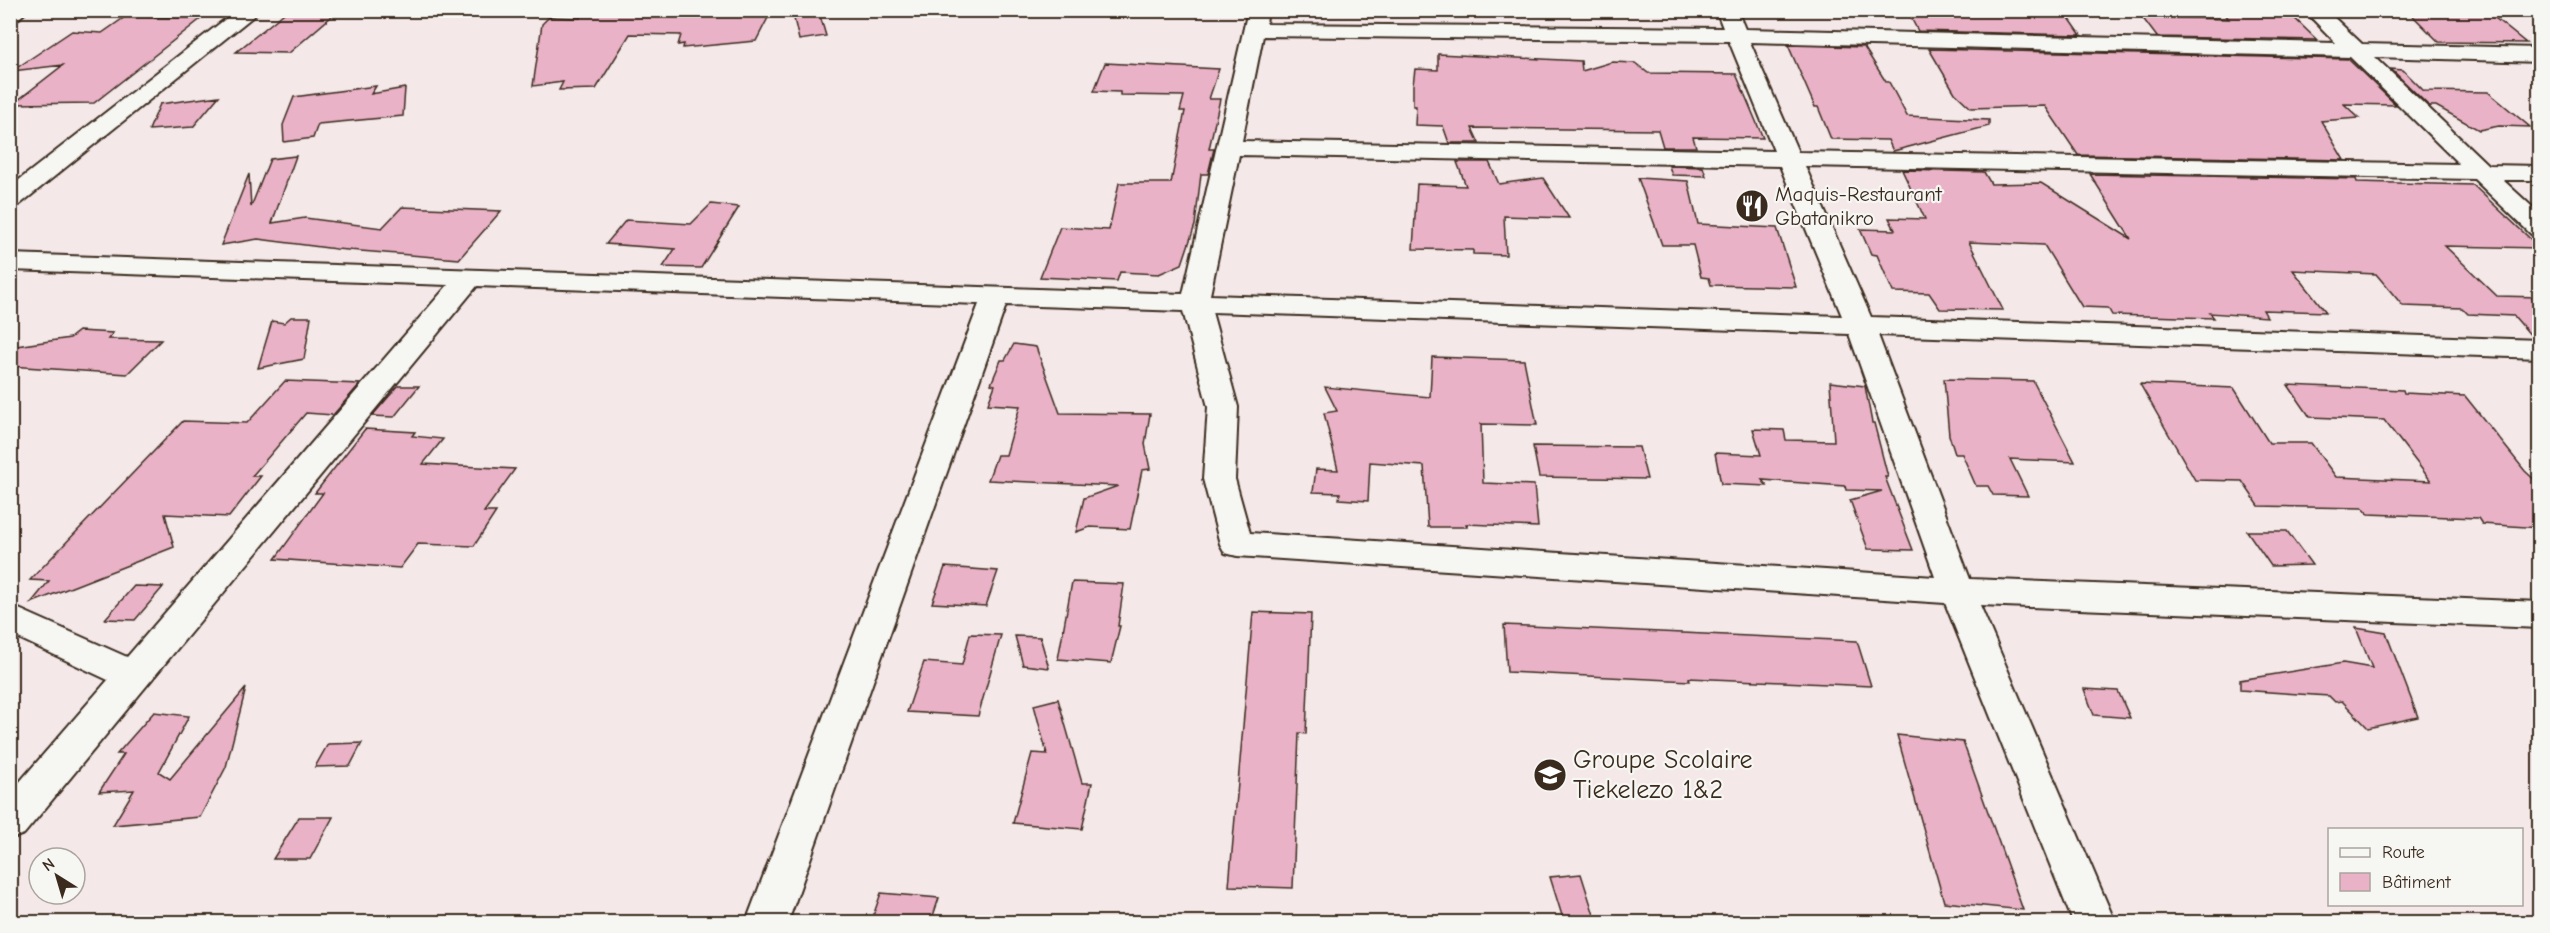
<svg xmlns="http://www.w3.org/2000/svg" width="2550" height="933" font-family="'Comic Neue',sans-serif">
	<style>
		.building { fill: #eab2c7; stroke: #3b2a1e; stroke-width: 1.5 }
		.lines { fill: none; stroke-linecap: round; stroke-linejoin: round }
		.minor-casing { stroke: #3b2a1e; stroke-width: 4 }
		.minor { fill: #f6f6f2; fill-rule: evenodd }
		.labels { text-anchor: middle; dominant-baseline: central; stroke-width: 4.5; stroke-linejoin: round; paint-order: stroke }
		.poi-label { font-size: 21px; fill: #3b2a1e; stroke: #f6f6f2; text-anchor: start }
		.near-poi-label { font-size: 26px; fill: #3b2a1e; stroke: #f6f6f2; text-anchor: start }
	</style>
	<rect width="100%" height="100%" fill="#f4e8e9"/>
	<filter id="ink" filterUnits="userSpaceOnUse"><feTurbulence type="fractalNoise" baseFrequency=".0167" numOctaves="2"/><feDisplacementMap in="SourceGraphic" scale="12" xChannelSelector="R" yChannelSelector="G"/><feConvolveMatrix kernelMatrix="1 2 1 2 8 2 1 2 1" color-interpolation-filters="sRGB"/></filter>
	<g filter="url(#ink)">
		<path class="building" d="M288 10H339L289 53 236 52Z
			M581 10H772L756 41 683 48 684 44 678 45 681 35 630 34 596 89 559 90 563 82 533 86 542 24 549 17 580 18Z
			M792 10H815L821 19 826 36 799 40Z
			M1911 10 2065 12 2081 35 1918 31 1909 14H1913Z
			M2221 10H2286L2317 40 2157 37 2142 17 2229 19Z
			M2407 10H2485L2526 43 2439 42Z
			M125 17 202 18 94 103 13 104 63 65 12 71 72 31 102 33Z
			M1788 45 1864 47 1886 82H1889L1907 116 1989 120V126L1893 151 1888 140 1831 139 1818 107H1815Z
			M1929 49 2348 59 2396 105 2344 104 2359 118 2321 121 2344 160 2078 155 2045 106 1971 108 1955 93Z
			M1438 54 1581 61 1582 71 1612 62 1635 63 1648 73 1736 74 1763 138 1693 137 1696 147H1663L1658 130 1472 128 1479 143H1449L1443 126 1415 125 1416 106H1413V85L1415 69 1438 70Z
			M1105 63 1219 69 1209 99H1220L1209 149H1214L1208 174H1201L1195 225 1182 264 1159 274 1120 272 1117 281 1040 277 1060 227 1109 230 1119 183H1171L1185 111H1180L1184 96 1120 95V92L1094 91Z
			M2391 69 2403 70 2424 91 2488 92 2530 127 2499 126 2479 130 2436 106H2429Z
			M376 86 371 94 405 88 403 116 318 124 313 138 284 142 283 125 294 97Z
			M219 96 193 127 149 130 160 104Z
			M296 156 272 223 305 218 382 228 402 207 501 211 459 259 336 249 258 239 221 245 249 174 251 207 270 159Z
			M1457 162H1489L1499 184 1543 178 1569 218 1504 216 1506 255 1473 254V250L1413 249 1417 184 1466 186Z
			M1669 166 1703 167 1706 176 1672 175Z
			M1902 170 1984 172 1991 184 2041 183 2131 239 2090 174 2356 179 2357 182 2473 185 2540 248 2445 246 2497 296 2540 297V338H2533L2514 316 2468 314 2462 308 2403 306 2376 274 2293 270 2326 312 2263 310 2267 317 2210 313 2214 318 2112 315 2108 308 2082 307 2044 245 1969 242 2003 310 1940 309 1929 293 1893 292 1877 255 1871 254 1860 229 1895 230 1889 218 1925 219Z
			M1638 178 1688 181 1698 224 1777 228 1796 287 1711 285 1709 278 1701 277 1693 245H1662Z
			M711 204 739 207 701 268 663 267 675 249 606 244 626 220 691 224Z
			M291 317H311L304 359 258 368 272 321 284 323Z
			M79 331 113 333 108 339 161 340 127 374 10 366V347L70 338Z
			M1014 344 1036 347 1060 413 1150 414 1145 444 1150 469 1142 470 1130 529 1090 527 1076 532 1084 498 1118 486 988 480 997 455H1006L1020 406 988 404 995 385 991 384 1001 360H1005Z
			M1432 357 1524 360 1537 425 1481 424 1483 483 1534 485 1538 527 1466 524 1467 527H1428L1424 466 1370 462 1368 501 1339 499 1340 493 1313 492 1316 469 1338 470 1324 413 1337 411 1325 387 1430 397Z
			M1944 379 2033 381 2075 462 2010 459 2028 496 1993 495 1988 486H1976L1962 454H1955L1949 435Z
			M285 381 360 384 333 415 306 413 252 476H261L229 517 165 514 174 547 31 603 49 581 30 580 183 421 247 423Z
			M1830 382 1865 386 1872 423H1874L1888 477H1885L1913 550 1868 549 1850 500 1882 491 1846 490 1845 486 1762 480 1767 486 1721 484 1715 453 1761 455 1753 429 1784 430 1786 440 1834 441Z
			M2140 384 2234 388 2269 443H2311L2336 477 2431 481 2384 420 2310 417 2288 385 2403 390 2404 393 2465 396 2525 471 2540 485V528L2482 524 2478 518 2368 514 2363 508 2259 506 2242 481 2195 480Z
			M398 386H419L394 417 372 416Z
			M365 429 415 432 412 436 443 439 423 464 515 469 484 512H496L474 546 418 544 400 568 275 559 323 493H315Z
			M1533 446 1639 447 1647 479 1539 477Z
			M2247 531H2287L2312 565 2271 566Z
			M945 567 998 571 986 606 932 603Z
			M1072 582 1124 584 1118 626H1120L1111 663 1058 659Z
			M134 586 163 587 135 620 105 619Z
			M1253 612 1311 614 1306 734 1299 733 1293 888 1229 886Z
			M1504 625 1857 641 1871 686 1689 678 1690 681 1507 672Z
			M2356 628 2386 633 2418 717 2368 728 2342 701 2335 702 2329 696 2240 690V680L2343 663 2372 668Z
			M970 634 1001 635 978 716 907 712 924 662 962 665Z
			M1015 636 1040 637 1049 668 1023 665Z
			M246 688 226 767 200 817 113 825 134 790 99 792 124 754H117L154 712 189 716 159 772 170 779Z
			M2084 689 2118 691 2130 718 2094 715Z
			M1058 699 1082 783H1092L1082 829 1013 823 1032 753 1047 754 1034 705Z
			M1897 735 1963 742 2023 910 1944 902Z
			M362 743 350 766 315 767 328 744Z
			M299 817H333L310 859H273Z
			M1581 874 1595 918 1564 922 1550 877Z
			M881 893 939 898 931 922H871Z"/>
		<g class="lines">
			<defs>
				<path id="minor" d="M10 10H28L17 20 10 22Z
					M237 10H261L19 205 10 207V187Z
					M1248 10H1268L1266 24 1723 28 1716 10H1737L1745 29 2336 43 2304 10H2326L2362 44 2540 48V62L2375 57 2488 165 2540 166V180H2503L2540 214V237L2531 234 2474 179 1805 166 1871 317 2540 340V358L1878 335 1970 579 2540 602V628L1980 605 2115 922H2073L1945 603 1237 556 1225 553 1220 544 1203 479 1208 407 1183 311 1006 305 788 922H746L979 304 477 286 24 834 10 839V793L108 680 10 634V605L127 657 448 285 10 270V254L1183 294ZM1263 36 1729 41 1774 151 1242 141ZM1750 42 2350 57 2459 164 1798 152ZM1239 155 1780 166 1842 316 1210 295ZM1212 312 1849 334 1935 577 1250 533 1235 479 1238 407Z"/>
			</defs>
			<use href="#minor" class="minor-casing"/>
			<use href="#minor" class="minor"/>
		</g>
	</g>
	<defs>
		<symbol id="restaurant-disc" viewBox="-11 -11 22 22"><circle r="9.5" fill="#3b2a1e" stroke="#f6f6f2"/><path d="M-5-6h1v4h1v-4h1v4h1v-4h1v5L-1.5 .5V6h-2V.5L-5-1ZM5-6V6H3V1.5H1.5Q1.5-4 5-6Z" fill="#fff"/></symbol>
		<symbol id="school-disc" viewBox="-11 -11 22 22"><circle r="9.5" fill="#3b2a1e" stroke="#f6f6f2"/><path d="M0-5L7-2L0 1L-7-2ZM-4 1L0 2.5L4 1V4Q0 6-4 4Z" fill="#fff"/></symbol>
	</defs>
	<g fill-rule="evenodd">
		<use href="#restaurant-disc" x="1733" y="187" width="38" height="38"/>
		<use href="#school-disc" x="1531" y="756" width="38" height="38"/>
	</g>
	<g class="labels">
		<g class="poi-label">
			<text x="1775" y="194">Maquis-Restaurant<tspan x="1775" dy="24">Gbatanikro</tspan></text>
		</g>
		<g class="near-poi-label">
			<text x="1573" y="760">Groupe Scolaire<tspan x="1573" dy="30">Tiekelezo 1&amp;2</tspan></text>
		</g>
	</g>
	<rect width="2550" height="933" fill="none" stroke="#f6f6f2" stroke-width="36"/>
	<rect x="18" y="18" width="2514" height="897" fill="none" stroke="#3b2a1e" stroke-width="2" filter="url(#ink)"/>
	<rect x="2328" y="828" width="195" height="78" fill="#f6f6f2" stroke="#aba49d" stroke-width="1.5"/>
	<rect x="2340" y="848" width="30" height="9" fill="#f6f6f2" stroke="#aba49d" stroke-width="1.5"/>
	<text x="2382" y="858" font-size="18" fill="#3b2a1e">Route</text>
	<rect x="2340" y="873" width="30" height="18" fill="#eab2c7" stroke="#aba49d" stroke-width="1.5"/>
	<text x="2382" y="888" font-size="18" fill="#3b2a1e">Bâtiment</text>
	<g transform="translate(57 876) rotate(323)"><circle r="28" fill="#f6f6f2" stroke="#aba49d" stroke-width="1.5"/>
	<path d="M0-4.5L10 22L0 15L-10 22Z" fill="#3b2a1e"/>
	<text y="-9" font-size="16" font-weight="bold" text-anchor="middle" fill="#3b2a1e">N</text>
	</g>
</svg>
